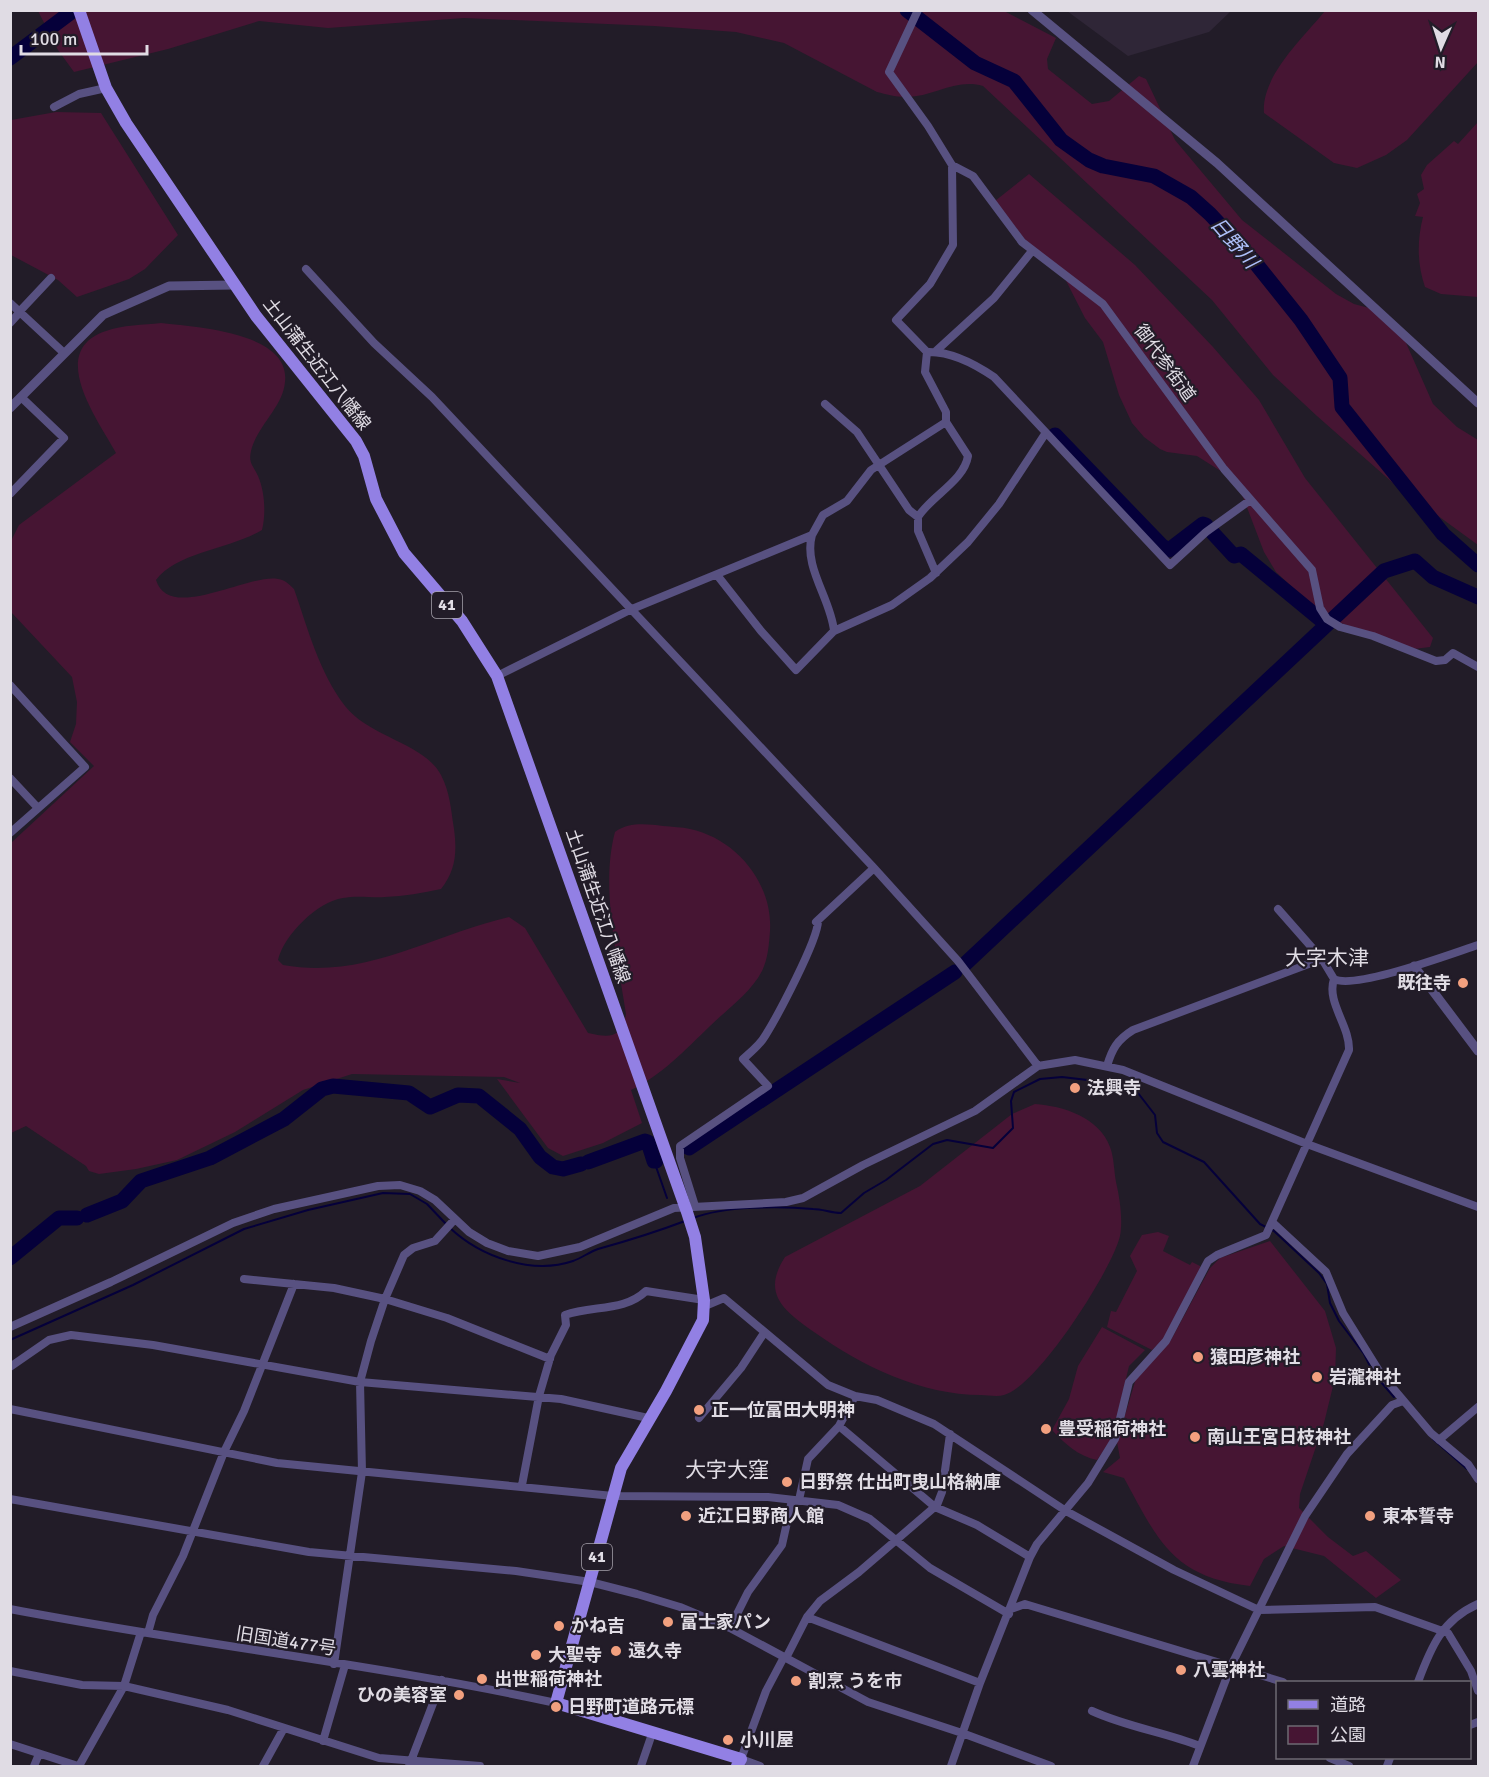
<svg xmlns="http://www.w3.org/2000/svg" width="1489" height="1777" font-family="Signika,'Noto Sans JP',sans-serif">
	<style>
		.built { fill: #2f2637 }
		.green { fill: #461533 }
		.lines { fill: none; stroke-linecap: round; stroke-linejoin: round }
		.stream { stroke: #05003a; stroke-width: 2 }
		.river { stroke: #05003a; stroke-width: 15 }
		.minor { stroke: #585181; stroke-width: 8 }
		.tertiary { stroke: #585181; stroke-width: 9 }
		.primary { stroke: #9280e4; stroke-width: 12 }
		.poi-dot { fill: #f2a07f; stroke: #221c28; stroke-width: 2 }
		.labels { text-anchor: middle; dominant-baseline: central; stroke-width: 4.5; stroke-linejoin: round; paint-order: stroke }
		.shield { fill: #221c28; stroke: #a7a2ac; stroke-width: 1.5 }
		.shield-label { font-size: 16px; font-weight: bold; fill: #e0dce4 }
		.street-label { font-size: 18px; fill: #e0dce4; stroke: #221c28 }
		.poi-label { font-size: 18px; font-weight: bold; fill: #e0dce4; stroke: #221c28; text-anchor: start }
		.water-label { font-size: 20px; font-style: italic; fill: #adbff9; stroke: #221c28 }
		.quarter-label { font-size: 21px; fill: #e0dce4; stroke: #221c28 }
	</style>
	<rect width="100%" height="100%" fill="#221c28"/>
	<path class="built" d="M1067 11H1231L1209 32 1128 56Z"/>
	<path class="green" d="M38 11H1004L1056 38 1047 59 1048 69 1092 104 1109 101 1139 76 1146 79 1175 140 1242 220 1336 294 1354 304 1369 308 1403 336 1433 404 1457 427 1478 440V545L1393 483 1317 416 1273 375 1212 300 983 86C955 78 932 98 905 97 895 97 886 94 877 92L784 43 736 32 654 26 464 18 328 28 259 21 168 49 74 72 58 50Z
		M1325 11H1478V62L1407 140 1386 155 1357 168 1334 163 1264 113C1261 76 1303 38 1325 11Z
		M56 112 101 113 178 235 145 269 129 279 77 297 58 280 11 255V120Z
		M1478 122V297L1441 294 1425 287C1417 264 1417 240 1423 217L1415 216 1420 203 1417 194 1424 189 1421 175 1427 165 1454 141 1458 144Z
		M1029 174 1135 265 1213 347 1259 400 1305 478 1433 638 1430 647 1414 649 1324 617 1276 572 1264 552 1243 497 1227 475 1197 456 1167 452 1160 449 1144 437 1132 423 1119 395 1103 342 1085 318 1059 267 1030 246 995 201Z
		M161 323C195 327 291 332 285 382 283 407 257 426 251 451 248 464 254 466 258 476 265 492 266 514 262 530 231 549 177 552 156 580 169 623 249 573 278 579 285 580 289 584 294 589 308 629 319 672 345 706 369 737 424 743 441 775 450 792 451 810 454 829 457 852 456 870 441 889 423 893 404 896 385 897 372 898 357 895 343 898 317 902 284 935 278 960L283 965C365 980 431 935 509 917L525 928 588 1033C610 1038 622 1038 626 1014 618 959 600 887 615 832 629 822 646 824 663 826 672 827 682 827 690 829 737 839 773 884 770 931 769 944 768 959 762 971 750 994 727 1009 709 1027 686 1049 661 1076 631 1090L642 1123 603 1143 563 1156 548 1148 497 1079 520 1083 504 1077 352 1074 303 1090 235 1132 177 1160 136 1169 99 1174 89 1171 86 1166 26 1126 11 1133V843L94 766 70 742 76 724 77 702 72 677 11 612V541L19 525 116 453C98 420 46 351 106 331 122 325 144 325 161 323Z
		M1035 1104C1063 1106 1099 1117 1110 1147 1114 1157 1114 1171 1116 1182 1120 1199 1123 1220 1120 1236 1112 1270 1037 1387 1004 1395 997 1397 988 1395 981 1395 921 1395 862 1366 814 1332 784 1311 761 1294 785 1257L920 1186 1012 1114Z
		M1158 1232 1169 1236 1163 1251 1190 1265 1192 1262 1200 1266V1270L1164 1339 1152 1350 1107 1327 1111 1311 1116 1312 1137 1271 1130 1256 1142 1235Z
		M1270 1241 1325 1311 1336 1348 1335 1378 1324 1423 1300 1494 1299 1508 1328 1537 1353 1556 1366 1551 1401 1580 1376 1598 1324 1556 1284 1546 1264 1559 1250 1586C1172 1577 1158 1540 1124 1478L1103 1472 1120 1458 1117 1442 1137 1375 1171 1340 1210 1268 1220 1258Z
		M1102 1327 1145 1350 1129 1366 1112 1438 1097 1460C1078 1456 1065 1444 1052 1430L1069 1399 1078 1366Z"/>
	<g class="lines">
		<path class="stream" d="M654 1161 667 1198
			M693 1218C724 1206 780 1206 813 1209 823 1209 831 1213 841 1213L864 1193 886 1180 933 1144 947 1140 993 1148 1013 1128 1011 1101 1014 1092 1040 1079 1062 1077 1113 1083 1138 1093 1155 1115 1157 1133 1163 1142 1204 1162 1260 1224 1274 1231 1319 1273 1327 1284 1330 1303 1339 1321 1364 1354 1374 1374 1394 1397
			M450 1228C481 1257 532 1275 573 1261 582 1258 589 1252 598 1249 627 1241 656 1232 685 1221
			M10 1340 133 1285 244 1229 308 1210 383 1193 410 1194 427 1204 446 1224
			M1433 1439 1467 1469"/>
		<path class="river" d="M907 10 975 63 1014 81 1061 140 1089 160 1103 166 1154 176 1191 197 1210 214 1253 260 1301 320 1340 378 1342 407 1443 534 1478 565
			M10 58 74 10
			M1055 435 1162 546 1169 550 1203 524 1206 525
			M1211 531 1234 556 1241 554 1326 624
			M965 964 1384 571 1415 561 1433 577 1478 597
			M689 1148 955 972
			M588 1162 645 1141 648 1142 654 1161H656
			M87 1215 122 1201 141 1181 210 1158 284 1119 322 1089 333 1086 409 1093 430 1107 458 1095 479 1096 520 1129 540 1157 553 1167 563 1169 581 1164
			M10 1258 59 1218H77"/>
		<path class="minor" d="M918 10 889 72 928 126 952 165 973 176 1022 242 1103 304 1224 469 1312 570 1320 608 1327 619 1340 627 1373 636 1436 661 1445 660 1453 653 1478 667
			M54 107 79 94 106 88
			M952 165 953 245 930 284 896 320 927 352C951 351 975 364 994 377L1170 565 1206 532 1249 501
			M306 269 374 343 432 397 874 868 958 961 1038 1066
			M10 303 64 353
			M20 311 51 278
			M10 323 20 312
			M936 351 994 298 1032 251
			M825 404 857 432 909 510 918 517V531L936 573
			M10 494 64 438 21 397
			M918 517C931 496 964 481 968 456L946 422
			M812 535C803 567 831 599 834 631
			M717 575 761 631 796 670 834 631 892 605 930 578 968 542 999 504 1045 434
			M497 676 632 609 812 535 823 515 847 501 871 470 946 422V412L925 372 927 352
			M10 685 85 767 10 833
			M10 778 38 808
			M1278 909 1322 959
			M816 922 874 868
			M1107 1066C1112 1049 1117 1040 1133 1030L1322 959 1334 979C1355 990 1453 953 1478 945
			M695 1206 680 1158V1146L768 1086 743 1059C751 1052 760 1045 765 1036 777 1017 818 940 818 921
			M1272 1222 1326 1272 1343 1313 1381 1374 1431 1433 1468 1464 1478 1479
			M244 1279 334 1288 385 1299
			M385 1299 447 1318 550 1359
			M705 1306 724 1298 828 1385 855 1396 877 1400 934 1424 1066 1511 1174 1570 1259 1610 1375 1607 1448 1633 1471 1671 1478 1691
			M10 1327 111 1282 233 1223 274 1209 378 1186 400 1185 420 1191 435 1200 469 1232 487 1243 508 1251 538 1256 580 1247 674 1208 786 1202 803 1198 863 1165 975 1111 1038 1066 1075 1060 1123 1070 1307 1144 1478 1207
			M10 1367 49 1340 71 1335 153 1345 360 1382 561 1399 648 1418
			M10 1409 277 1463 613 1496 768 1497 838 1505 870 1519 930 1568 1009 1614
			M699 1418 741 1368 764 1333
			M839 1426 935 1507 977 1525 1030 1557
			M1439 1440 1478 1407
			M522 1485 539 1396 551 1355 566 1325 565 1315C593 1305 624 1312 646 1291L704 1300
			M10 1499 309 1552 516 1571 590 1582 637 1594 680 1607 730 1628 868 1702 962 1733 1051 1766
			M799 1500 808 1459 839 1426 855 1396
			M10 1609C192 1644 376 1664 556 1703
			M1011 1609 1025 1604 1283 1682
			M807 1617 980 1683
			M730 1628 748 1592 782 1545 792 1500
			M148 1633 153 1615 183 1556 224 1452 244 1411 294 1284
			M786 1658 807 1617 820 1601 859 1572 937 1505 942 1492 950 1434
			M334 1664 362 1472 360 1382 371 1341 385 1299 404 1255 413 1248 435 1241 455 1219
			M10 1671 82 1685 124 1686 228 1710 379 1758 480 1766
			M1418 1682C1431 1647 1442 1620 1478 1604
			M1092 1711C1127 1727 1164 1732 1200 1746
			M1470 1725 1478 1722
			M323 1741 345 1665
			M10 1744 78 1766
			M1330 1758 1349 1766
			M34 1766 39 1754
			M79 1766 124 1686 141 1632
			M263 1766 284 1728
			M409 1766 442 1680
			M641 1766 653 1731
			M760 1766 741 1759 766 1691 784 1657
			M951 1766 980 1683 1030 1557 1037 1544 1088 1483 1115 1439 1129 1382 1166 1341 1208 1261 1217 1255 1266 1235 1349 1050C1350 1026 1326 1002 1334 979
			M1193 1766 1231 1666 1305 1516 1347 1454 1392 1405 1403 1401
			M1387 1766 1390 1758"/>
		<path class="tertiary" d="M1032 10 1217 163 1478 403
			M10 408 103 315 169 286 234 285
			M1414 966 1478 1051"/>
		<path class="primary" d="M79 10 106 88 126 123 256 316 356 441 364 456 376 499 404 553 462 621 497 676 687 1212 695 1237 704 1300 703 1320 666 1391 621 1468 556 1703 741 1759 737 1766"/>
	</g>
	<g class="poi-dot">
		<circle cx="1463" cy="983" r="6"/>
		<circle cx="1075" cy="1088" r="6"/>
		<circle cx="1198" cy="1357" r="6"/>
		<circle cx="1317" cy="1377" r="6"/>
		<circle cx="699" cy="1410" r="6"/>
		<circle cx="1046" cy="1429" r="6"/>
		<circle cx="1195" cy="1437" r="6"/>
		<circle cx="787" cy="1482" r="6"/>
		<circle cx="686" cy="1516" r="6"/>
		<circle cx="1370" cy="1516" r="6"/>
		<circle cx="668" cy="1622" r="6"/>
		<circle cx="559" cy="1626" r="6"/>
		<circle cx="616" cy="1651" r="6"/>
		<circle cx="536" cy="1655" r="6"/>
		<circle cx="1181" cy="1670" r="6"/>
		<circle cx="482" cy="1679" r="6"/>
		<circle cx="796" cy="1681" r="6"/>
		<circle cx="459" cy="1695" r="6"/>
		<circle cx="556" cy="1707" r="6"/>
		<circle cx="728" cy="1740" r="6"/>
	</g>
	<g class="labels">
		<g class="shield">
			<rect x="432" y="592" width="30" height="26" rx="4.5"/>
			<rect x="582" y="1544" width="30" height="26" rx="4.5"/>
		</g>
		<g class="shield-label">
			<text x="447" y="605">41</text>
			<text x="597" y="1557">41</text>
		</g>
		<g class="street-label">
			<text transform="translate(1165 363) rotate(54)">御代参街道</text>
			<text transform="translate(317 364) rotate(52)">土山蒲生近江八幡線</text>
			<text transform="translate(598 906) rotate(71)">土山蒲生近江八幡線</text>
			<text transform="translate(286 1641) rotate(9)">旧国道477号</text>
		</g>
		<g class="poi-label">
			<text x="1451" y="983" text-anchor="end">既往寺</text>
			<text x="1087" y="1088">法興寺</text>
			<text x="1210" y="1357">猿田彦神社</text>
			<text x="1329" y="1377">岩瀧神社</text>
			<text x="711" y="1410">正一位富田大明神</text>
			<text x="1058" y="1429">豊受稲荷神社</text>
			<text x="1207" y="1437">南山王宮日枝神社</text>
			<text x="799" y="1482">日野祭 仕出町曳山格納庫</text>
			<text x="698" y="1516">近江日野商人館</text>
			<text x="1382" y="1516">東本誓寺</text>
			<text x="680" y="1622">富士家パン</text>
			<text x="571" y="1626">かね吉</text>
			<text x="628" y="1651">遠久寺</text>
			<text x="548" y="1655">大聖寺</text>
			<text x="1193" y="1670">八雲神社</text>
			<text x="494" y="1679">出世稲荷神社</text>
			<text x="808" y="1681">割烹 うを市</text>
			<text x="447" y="1695" text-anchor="end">ひの美容室</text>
			<text x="568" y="1707">日野町道路元標</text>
			<text x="740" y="1740">小川屋</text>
		</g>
		<g class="water-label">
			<text transform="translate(1234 243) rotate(49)">日野川</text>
		</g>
		<g class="quarter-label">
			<text x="1327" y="958">大字木津</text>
			<text x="727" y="1470">大字大窪</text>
		</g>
	</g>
	<rect width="1489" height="1777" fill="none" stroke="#e0dce4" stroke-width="24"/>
	<rect x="1276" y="1681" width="195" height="78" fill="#221c28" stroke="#6e6973" stroke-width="1.5"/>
	<rect x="1288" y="1700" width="30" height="9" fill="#9280e4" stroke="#6e6973" stroke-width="1.5"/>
	<text x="1330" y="1711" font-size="18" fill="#e0dce4">道路</text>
	<rect x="1288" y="1726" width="30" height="18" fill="#461533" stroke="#6e6973" stroke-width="1.5"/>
	<text x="1330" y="1741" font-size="18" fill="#e0dce4">公園</text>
	<g transform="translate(1441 48) rotate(183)" stroke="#221c28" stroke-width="4.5" paint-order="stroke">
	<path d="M0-4.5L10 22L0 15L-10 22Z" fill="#e0dce4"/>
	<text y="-9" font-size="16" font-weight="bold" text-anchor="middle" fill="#e0dce4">N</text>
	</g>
	<path d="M21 45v9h126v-9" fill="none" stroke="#e0dce4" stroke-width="3"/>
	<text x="30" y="45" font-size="18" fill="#e0dce4" stroke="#221c28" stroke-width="4.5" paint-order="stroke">100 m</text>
</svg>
